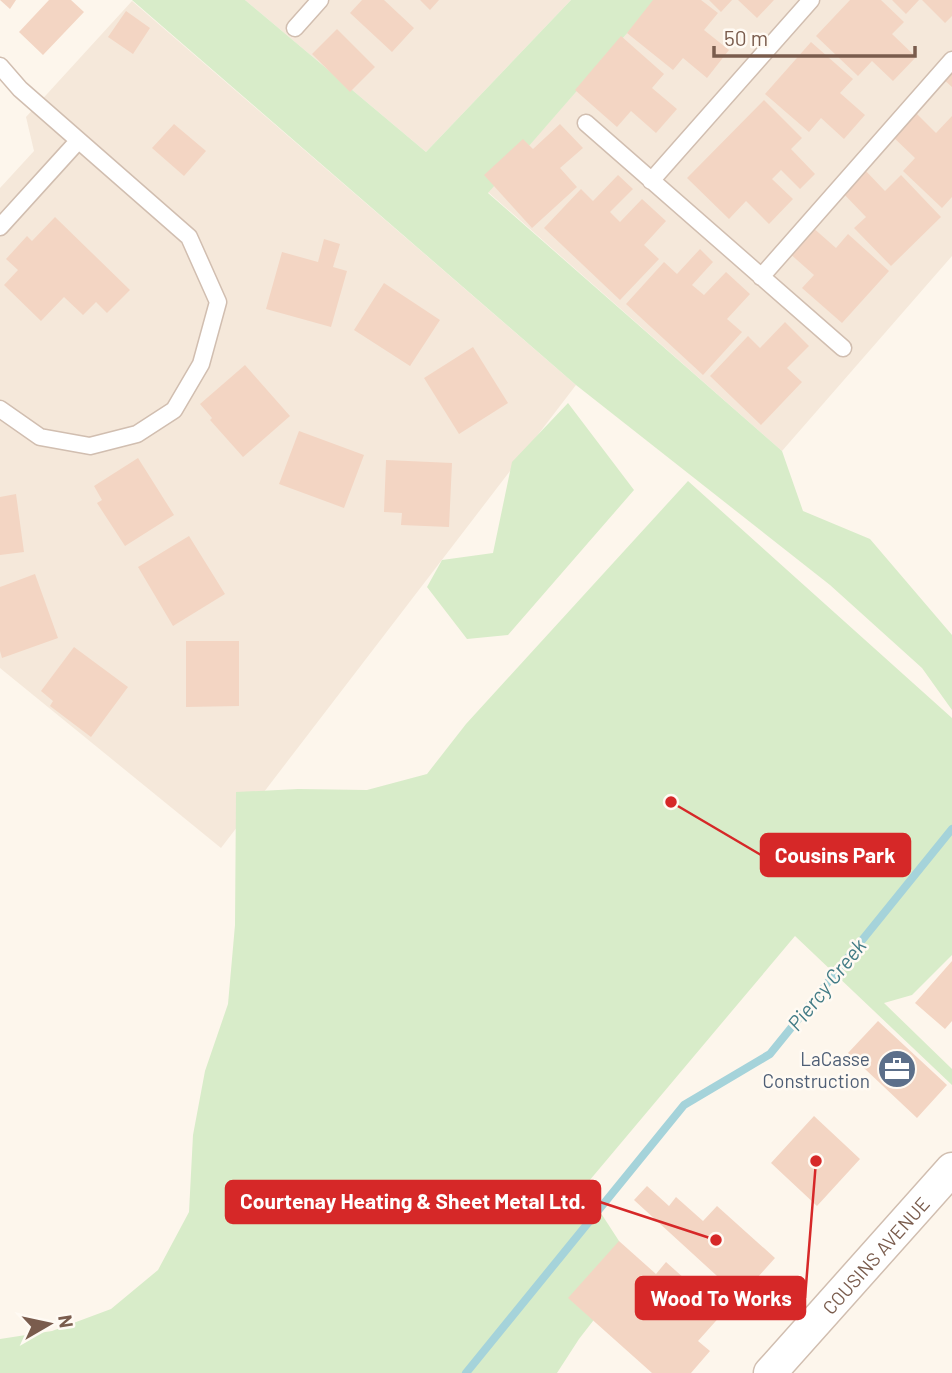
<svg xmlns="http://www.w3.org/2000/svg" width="952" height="1373" font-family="Barlow,sans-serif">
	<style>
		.residential { fill: #f5e8da }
		.green { fill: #d8ecc9 }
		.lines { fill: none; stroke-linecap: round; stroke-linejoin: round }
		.stream { stroke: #a5d3da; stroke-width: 8 }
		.building { fill: #f3d5c3 }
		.lane-casing { stroke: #d1beb0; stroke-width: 19 }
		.street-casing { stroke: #d1beb0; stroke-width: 35 }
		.lane { stroke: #fff; stroke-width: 16 }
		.street { stroke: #fff; stroke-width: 32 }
		.labels { text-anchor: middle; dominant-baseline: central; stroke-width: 5; stroke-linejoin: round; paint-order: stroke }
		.service-label { font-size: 19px; fill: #4e5e75; stroke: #fffaf3; text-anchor: end }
		.street-label { font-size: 19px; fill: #7a5c4d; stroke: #fffaf3 }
		.water-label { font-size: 21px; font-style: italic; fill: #437c86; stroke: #fffaf3 }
		.leader { fill: none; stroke: #d62828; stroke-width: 2.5 }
		.callout-dot { fill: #d62828; stroke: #fffaf3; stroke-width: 2.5 }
		.callout { fill: #d62828; stroke: #d62828; stroke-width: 2.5 }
		.callout-label { font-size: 21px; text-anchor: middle; font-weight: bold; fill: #fff }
	</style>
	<rect width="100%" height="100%" fill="#fdf6ec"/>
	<path class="residential" d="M245 0H571L426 152Z
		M656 0H952V256L782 451 488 192Z
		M132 1 576 385 221 848 0 668V188L34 151 26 117Z"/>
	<path class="green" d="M132 0H245L426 152 571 0H656L488 193 782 451 803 511 870 539 952 635V710L922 668 830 585 576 385Z
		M568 403 634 490 508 635 467 639 427 587 442 560 493 553 512 462Z
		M688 481 952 718V955L912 995 884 1003 952 1069V1085L795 936 584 1187 619 1241 624 1281 579 1339 557 1373H0V1339L52 1331 111 1309 158 1270 189 1212 193 1135 205 1071 228 1004 235 925 236 792 298 789 367 790 427 774 466 724Z"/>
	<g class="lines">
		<path class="stream" d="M466 1373 684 1105 770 1054 952 829"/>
	</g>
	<path class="building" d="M0 0H16L10 9Z
		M49 0H71L84 12 43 55 19 32Z
		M362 0H384L414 28 392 52 350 13Z
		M420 0H439L430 10Z
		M653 0H701L718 13 704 30 729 50 707 78 683 58 673 70 627 33Z
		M709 0H732L721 12Z
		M738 0H774L757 18Z
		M850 0H881L904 22 892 34 916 57 893 81 872 61 858 76 816 36Z
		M892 0H919L906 14Z
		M922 0H952V16L945 23Z
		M126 11 150 28 133 54 108 37Z
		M337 29 375 67 350 92 312 54Z
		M621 36 664 74 652 88 677 109 656 133 631 111 617 127 575 90Z
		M811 42 853 79 840 93 865 115 844 139 821 118 809 132 765 94Z
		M952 63V87L941 77Z
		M764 100 802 138 791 149 815 174 800 189 781 170 772 179 793 199 769 224 746 201 729 219 687 178Z
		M913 110 936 133 952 116V197L942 208 903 171 915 158 890 134Z
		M174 124 206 151 184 176 152 148Z
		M560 124 583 148 560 168 577 187 532 228 484 175 523 139 533 149Z
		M863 168 885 191 901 175 941 217 891 266 854 228 866 217 840 190Z
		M618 175 633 189 610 212 620 222 642 199 666 221 644 245 659 259 620 300 544 228 581 189 593 201Z
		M55 217 130 290 107 313 96 302 83 315 64 297 41 321 4 285 18 270 6 259 27 236 32 241Z
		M811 226 836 248 848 234 889 271 842 323 802 288 814 275 788 252Z
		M324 239 340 244 333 267 347 271 331 327 266 309 282 252 318 262Z
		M700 249 713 262 692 285 704 295 726 272 750 294 727 319 742 332 703 375 626 304 664 262 677 274Z
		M384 283 440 320 410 366 354 330Z
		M785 322 809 346 787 368 802 382 761 425 710 376 748 336 760 348Z
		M473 347 508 403 459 434 424 378Z
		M245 365 290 416 243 457 210 420 212 418 200 404Z
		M299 431 364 455 344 508 279 484Z
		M138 458 174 515 125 546 97 503 102 500 94 486Z
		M386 460 452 463 449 527 401 525 402 513 384 512Z
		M16 494 24 552 0 555V497Z
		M189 536 225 594 173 626 138 567Z
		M35 574 58 638 2 658 0 651V587Z
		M186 641H239V706L186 707Z
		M74 647 128 687 91 737 50 706 53 701 41 691Z
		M952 961V1021L945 1029 915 1003Z
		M878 1021 947 1085 917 1118 848 1053Z
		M814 1116 860 1159 817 1206 771 1163Z
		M647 1186 669 1206 676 1197 703 1221 717 1206 775 1258 740 1297 634 1200Z
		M619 1241 656 1274 666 1262 723 1313 698 1341 710 1351 691 1373H652L568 1298Z"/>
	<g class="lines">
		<defs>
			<path id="lane" d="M295 28 320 0
				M0 66 20 89 189 237 218 302 201 364 174 410 137 434 90 446 40 437 0 409
				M586 123 843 348
				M651 181 811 0
				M0 227 78 141
				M761 277 952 60"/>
			<g id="street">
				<path id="s1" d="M770 1373 952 1169"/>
			</g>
		</defs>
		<use href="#lane" class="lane-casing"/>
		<use href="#street" class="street-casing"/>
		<use href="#lane" class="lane"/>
		<use href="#street" class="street"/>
	</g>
	<defs>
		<symbol id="office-disc" viewBox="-11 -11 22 22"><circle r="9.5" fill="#5c6f8a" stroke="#fffaf3"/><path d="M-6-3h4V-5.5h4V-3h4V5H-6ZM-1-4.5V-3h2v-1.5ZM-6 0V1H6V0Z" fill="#fff"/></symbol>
	</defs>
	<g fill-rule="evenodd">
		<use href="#office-disc" x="875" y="1047" width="44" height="44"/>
	</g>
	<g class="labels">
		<g class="service-label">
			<text x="870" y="1058">LaCasse<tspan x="870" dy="22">Construction</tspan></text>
		</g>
		<g class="street-label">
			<text stroke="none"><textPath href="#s1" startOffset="158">COUSINS AVENUE</textPath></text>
		</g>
		<g class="water-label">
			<text transform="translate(826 984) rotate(-51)">Piercy Creek</text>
		</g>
	</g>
	<path class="leader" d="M671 802L761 855M716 1240L600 1202M816 1161L805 1298"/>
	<g class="callout-dot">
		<circle cx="671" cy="802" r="7"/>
		<circle cx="716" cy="1240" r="7"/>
		<circle cx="816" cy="1161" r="7"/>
	</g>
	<g class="callout">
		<rect x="761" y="834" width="149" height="42" rx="7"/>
		<rect x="226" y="1181" width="374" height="42" rx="7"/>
		<rect x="636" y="1277" width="169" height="42" rx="7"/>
	</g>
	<g class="callout-label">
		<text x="835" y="863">Cousins Park</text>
		<text x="413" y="1209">Courtenay Heating &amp; Sheet Metal Ltd.</text>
		<text x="721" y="1306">Wood To Works</text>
	</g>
	<g transform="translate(49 1324) rotate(81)" stroke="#fffaf3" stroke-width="5" paint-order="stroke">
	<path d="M0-5L12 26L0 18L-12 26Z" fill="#7a5c4d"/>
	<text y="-10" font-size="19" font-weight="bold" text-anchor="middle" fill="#7a5c4d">N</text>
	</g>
	<path d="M714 46v10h201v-10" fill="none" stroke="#7a5c4d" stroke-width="3.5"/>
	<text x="724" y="46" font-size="21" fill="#7a5c4d" stroke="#fffaf3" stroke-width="5" paint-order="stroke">50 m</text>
</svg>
